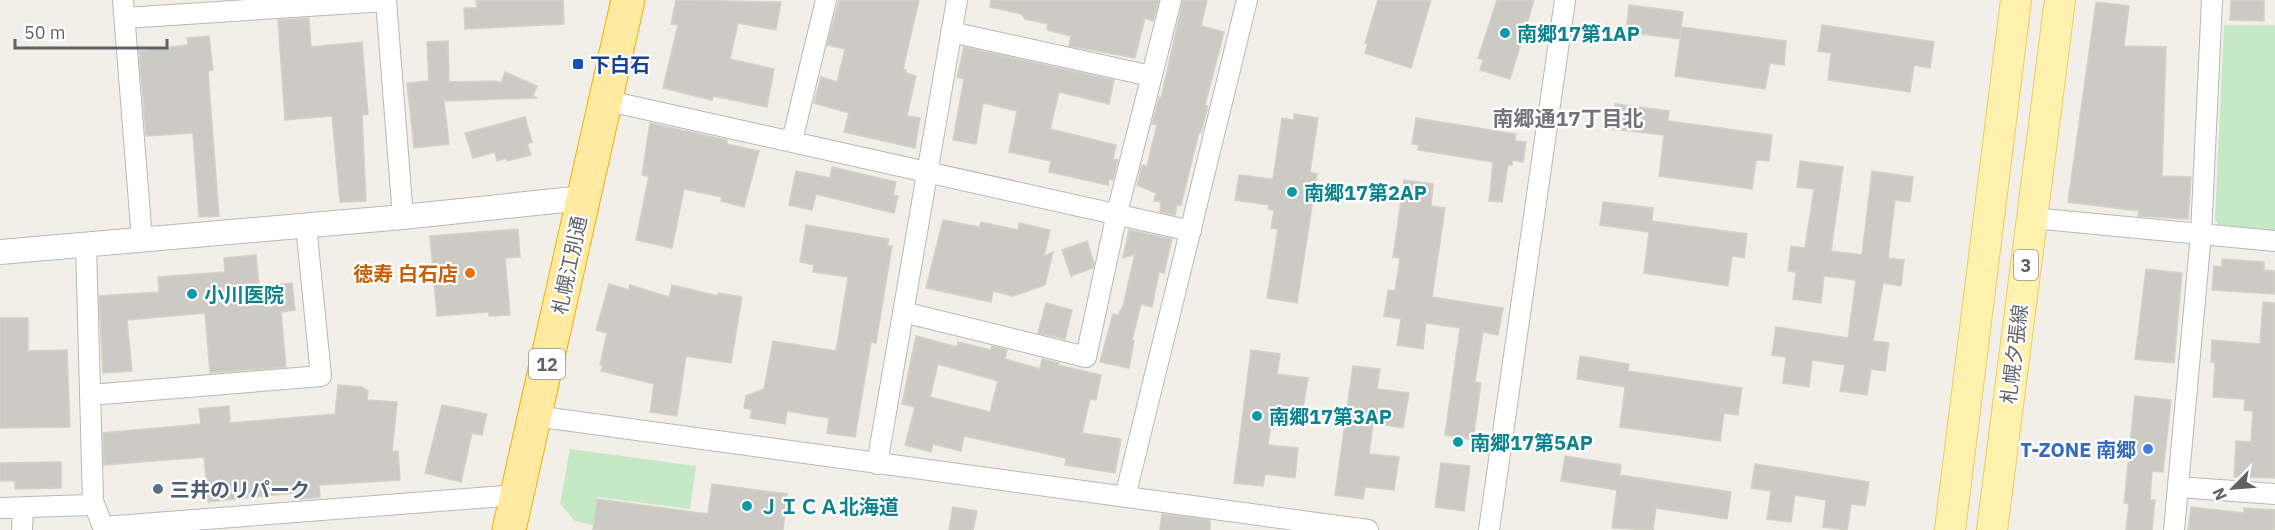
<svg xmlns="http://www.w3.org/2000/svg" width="2275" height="530" font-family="'IBM Plex Sans','Noto Sans JP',sans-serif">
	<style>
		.green { fill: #c5e8c5 }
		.building { fill: #cccac5; stroke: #d6d1c6; stroke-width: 1.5; fill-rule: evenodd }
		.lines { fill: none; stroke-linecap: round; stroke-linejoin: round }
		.minor-casing { stroke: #b5b8bc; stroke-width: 22 }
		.tertiary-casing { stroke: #b5b8bc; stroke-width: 26 }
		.primary-casing { stroke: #f2c960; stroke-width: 32 }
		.trunk-casing { stroke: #f9ab00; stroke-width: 35 }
		.minor { stroke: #fff; stroke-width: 20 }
		.tertiary { stroke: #fff; stroke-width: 24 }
		.primary { stroke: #fff2af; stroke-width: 30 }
		.trunk { stroke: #feeaa1; stroke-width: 33 }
		.culture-dot { fill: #0f9aa8; stroke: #fff; stroke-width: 2 }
		.transit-dot { fill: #1a4fb4; stroke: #fff; stroke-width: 2 }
		.food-dot { fill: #e8710a; stroke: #fff; stroke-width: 2 }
		.shop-dot { fill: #3f7fe0; stroke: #fff; stroke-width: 2 }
		.service-dot { fill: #5c6f8a; stroke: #fff; stroke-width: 2 }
		.labels { text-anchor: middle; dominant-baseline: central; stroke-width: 4.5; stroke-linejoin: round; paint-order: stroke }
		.shield { fill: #fff; stroke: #8f9295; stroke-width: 1.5 }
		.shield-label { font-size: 18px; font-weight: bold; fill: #5f6368 }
		.culture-label { font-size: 20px; font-weight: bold; fill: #0d838f; stroke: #fff; text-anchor: start }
		.transit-label { font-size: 20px; font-weight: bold; fill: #164399; stroke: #fff; text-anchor: start }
		.street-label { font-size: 20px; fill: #5f6368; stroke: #fff }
		.food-label { font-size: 20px; font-weight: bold; fill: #c56008; stroke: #fff; text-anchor: end }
		.shop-label { font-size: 20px; font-weight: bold; fill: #366cbe; stroke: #fff; text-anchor: end }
		.service-label { font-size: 20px; font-weight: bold; fill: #4e5e75; stroke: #fff; text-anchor: start }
		.neighbourhood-label { font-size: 21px; font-weight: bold; fill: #70757a; stroke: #fff }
	</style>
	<rect width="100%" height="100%" fill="#f1efe8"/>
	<path class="green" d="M2224 25H2275V231L2219 225 2215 219Z
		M570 449 696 466 690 509 597 497 593 525 575 521 560 504Z"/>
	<path class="building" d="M476 0H563L564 24 465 29 464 8H477Z
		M676 0 781 2 776 30 738 23 730 59 774 69 767 107 713 96 712 100 663 88 678 25 671 24Z
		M839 0H919L903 69 906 70V73L916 76 907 116 920 118 915 148 844 132 849 113 814 103 821 77 837 82 845 49 827 45Z
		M991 0H1159L1153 21 1145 18 1135 58 1069 46 1071 36 1047 30 1048 24 1025 19 1021 14 990 7Z
		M1183 0H1207L1201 26 1224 32 1205 105 1208 106 1201 133 1199 132 1181 205H1177L1175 215 1160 212 1161 202 1154 201 1156 193 1137 185 1142 165 1147 166 1157 125 1152 124 1159 97 1161 98Z
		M1378 0H1431L1411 68 1365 53 1368 44 1365 43Z
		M1497 0H1534L1510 79 1480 70 1483 60 1478 58Z
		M2231 0H2264V21L2230 20Z
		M2096 2 2129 6 2124 46 2166 47 2162 176 2191 177 2188 219 2138 216 2139 211 2068 202Z
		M1629 5 1683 12 1680 39 1626 32Z
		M309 18 311 47 362 42 368 114 362 115 366 201 340 202 332 116 285 120 278 20Z
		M1822 25 1934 42 1930 68 1914 65 1910 92 1828 80 1831 53 1818 51Z
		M1682 27 1786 41 1784 65 1770 63 1765 89 1675 76Z
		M209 36 213 70 208 71 219 216 199 217 193 133 146 136 139 51 188 45 187 38Z
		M448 41 449 82 495 81 501 83 505 72 537 86 533 96 537 98 444 101 449 144 414 148 407 83 429 81 427 42Z
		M964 47 1114 80 1109 104 1059 92 1050 129 1116 145 1113 159 1118 160 1113 180 1109 179 1108 185 1049 172 1051 161 1009 152 1017 111 983 103 976 144 953 140 964 79 957 77Z
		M1615 104 1669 111 1668 121 1772 135 1769 161 1756 160 1752 189 1659 176 1664 135 1612 129Z
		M1294 114 1318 118 1310 172 1317 174 1297 303 1267 298 1278 229 1271 228 1274 210 1268 209 1269 205 1235 200 1239 175 1273 179 1282 118 1294 120Z
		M525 117 532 142 527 144 531 155 507 161 506 158 497 161 495 152 473 158 465 133Z
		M1416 118 1516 134 1515 141 1526 142 1523 162 1512 160V165H1508L1502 202 1489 201 1493 162 1418 150 1419 145 1412 144Z
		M650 123 727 140V144L759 151 744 207 721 201 722 197 684 189 672 248 636 240 649 176 642 175Z
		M1800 161 1843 167 1831 251 1862 255 1872 171 1913 177 1910 202 1895 200 1888 258 1904 260 1901 286 1883 283 1873 341 1889 343 1885 371 1871 369 1867 395 1840 391 1845 365 1812 360 1809 387 1783 383 1786 357 1772 355 1776 327 1848 338 1856 280 1824 276 1821 303 1793 299 1796 272 1788 271 1791 246 1805 248 1814 189 1797 187Z
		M832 167 896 182 893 195 898 196 894 213 816 194 812 210 789 205 796 171 830 178Z
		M1404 180 1433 184 1431 206 1445 208 1432 297 1503 308 1498 335 1483 332 1475 382 1481 383 1473 440 1445 435 1460 328 1426 323 1423 349 1397 345 1401 319 1384 316 1388 290 1395 291 1400 258 1393 257Z
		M1603 202 1653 208 1652 221 1747 234 1744 258 1732 256 1728 286 1644 273 1649 232 1600 225Z
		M943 220 979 227 981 222 1018 230 1019 223 1050 230 1044 256 1053 252 1045 285 1013 296 993 291 991 302 926 288Z
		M806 225 889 239 887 246H892L876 343 871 342 855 437 827 433 829 418 787 411 785 424 750 418 752 410 744 408 746 396 764 389 773 341 836 351 848 277 813 272 814 265 800 262Z
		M518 229 520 257 505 258 510 315 489 316V312L437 316 430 236Z
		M1129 230 1172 239 1164 273 1159 272 1152 307 1141 304 1132 340 1134 341 1129 368 1100 362 1113 314 1118 315 1123 306 1135 254 1123 258Z
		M1087 241 1094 263 1093 268 1071 276 1062 250Z
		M256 255 259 286 292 283 295 310 281 312 286 367 210 373 205 313 127 320 132 371 103 373 99 296 159 292 158 277 225 272 224 258Z
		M2222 259 2264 262V270L2275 271V294L2212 290 2214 266 2222 267Z
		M2146 269 2182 273 2174 363 2135 359Z
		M609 284 629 290 630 285 669 297 672 285 718 296V293L742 297 731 363 686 356 677 416 650 412 654 384 601 371 603 365H600L607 333 596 330Z
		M2263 302 2275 303V478L2234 477 2236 441 2251 442 2253 411 2244 410 2245 399 2213 397 2215 363 2211 362 2212 340 2260 344Z
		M1046 303 1072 310 1065 339 1038 333Z
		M0 318H28V351L67 350 70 427 0 428Z
		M916 336 957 347 958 342 991 350 992 346 1007 350 1005 359 1040 369 1042 359 1059 363 1058 365 1101 375 1096 400 1090 399 1082 433 1121 439 1115 473 1065 465 1066 458 964 436 961 451 933 444 931 452 905 445 915 407 902 404ZM938 364 998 381 990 412 930 397Z
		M1251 350 1280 354 1277 374 1308 378 1302 414 1273 410 1268 445 1298 448 1295 478 1265 474 1263 486 1234 483Z
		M1580 356 1629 364 1628 371 1742 388 1738 415 1724 413 1720 441 1620 427 1625 387 1577 379Z
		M1353 366 1380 369 1377 389 1409 393 1403 428 1373 423 1369 454 1399 457 1394 490 1365 487 1363 499 1335 495Z
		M338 385 362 387 368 391 367 400 397 402 392 452 398 451 400 480 319 485 320 497 294 500V493L208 502 204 457 104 465 103 433 201 424 199 409 229 406 230 423 335 414Z
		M2135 396 2171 400 2163 472 2152 471 2150 500H2155L2152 530H2126L2129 504 2124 503Z
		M442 405 487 414 482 435 472 433 461 482 425 473Z
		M1565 456 1621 465 1620 475 1731 492 1727 519 1656 508 1653 530 1612 528 1617 490 1561 481Z
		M61 462V488L15 489V481H0V463Z
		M1441 463 1470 466 1464 511 1435 507Z
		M1755 464 1869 482 1865 506 1851 504 1847 530 1823 527 1826 500 1795 495 1791 522 1767 519 1771 491 1751 488Z
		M712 484 787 494 783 530H593L597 499 708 514Z
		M953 507 977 511 973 530H949Z
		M2191 507 2244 513V508L2275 510V530H2188Z
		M1162 514 1210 520V530H1160Z"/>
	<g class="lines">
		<defs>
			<path id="minor" d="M123 0 142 240
				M125 18 386 1 403 217
				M951 32 1151 76
				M604 100 1191 231
				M792 141 826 0
				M2032 218 2275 241
				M903 312 1086 357 1117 213 1171 0
				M90 395 321 376 306 225
				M535 416 1368 530
				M877 464 957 0
				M2178 487 2275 494
				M1125 497 1247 0
				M93 501 103 527 517 495
				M0 508 88 505 93 501 86 245
				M22 530 23 507
				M1489 530 1565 0
				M2174 530 2201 234 2212 0"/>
			<path id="tertiary" d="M0 252 403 217 583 198"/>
			<path id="primary" d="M1950 530 2016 0
				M1992 530 2060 0"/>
			<path id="trunk" d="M509 530 628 0"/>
		</defs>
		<use href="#minor" class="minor-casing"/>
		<use href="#tertiary" class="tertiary-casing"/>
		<use href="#primary" class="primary-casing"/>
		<use href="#trunk" class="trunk-casing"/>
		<use href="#minor" class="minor"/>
		<use href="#tertiary" class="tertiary"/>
		<use href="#primary" class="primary"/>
		<use href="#trunk" class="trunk"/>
	</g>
	<g class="culture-dot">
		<circle cx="1505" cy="33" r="6"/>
		<circle cx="1292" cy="192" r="6"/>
		<circle cx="192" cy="294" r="6"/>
		<circle cx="1257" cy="416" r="6"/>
		<circle cx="1458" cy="442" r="6"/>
		<circle cx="747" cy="506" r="6"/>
	</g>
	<rect class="transit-dot" x="572" y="58" width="12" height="12" rx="3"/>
	<circle class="food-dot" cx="470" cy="273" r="6"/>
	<circle class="shop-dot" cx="2148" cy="449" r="6"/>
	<circle class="service-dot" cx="158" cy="489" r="6"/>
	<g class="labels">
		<g class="shield">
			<rect x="2014" y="250" width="24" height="30" rx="4.5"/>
			<rect x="529" y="349" width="36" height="30" rx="4.5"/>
		</g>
		<g class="shield-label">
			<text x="2026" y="265">3</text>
			<text x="547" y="364">12</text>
		</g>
		<g class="culture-label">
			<text x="1517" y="33">南郷17第1AP</text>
			<text x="1304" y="192">南郷17第2AP</text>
			<text x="204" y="294">小川医院</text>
			<text x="1269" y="416">南郷17第3AP</text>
			<text x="1470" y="442">南郷17第5AP</text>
			<text x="759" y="506">ＪＩＣＡ北海道</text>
		</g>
		<g class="transit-label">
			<text x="590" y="64">下白石</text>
		</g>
		<g class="street-label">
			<text transform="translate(569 265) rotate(-78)">札幌江別通</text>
			<text transform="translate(2014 354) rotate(-83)">札幌夕張線</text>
		</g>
		<g class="food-label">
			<text x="458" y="273">徳寿 白石店</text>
		</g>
		<g class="shop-label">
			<text x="2136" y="449">T-ZONE 南郷</text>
		</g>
		<g class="service-label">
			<text x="170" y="489">三井のリパーク</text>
		</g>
		<g class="neighbourhood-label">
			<text x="1568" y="118">南郷通17丁目北</text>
		</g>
	</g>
	<g transform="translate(2233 488) rotate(245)" stroke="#ffffff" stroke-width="4.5" paint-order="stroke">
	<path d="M0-4.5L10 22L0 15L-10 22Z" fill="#5f6368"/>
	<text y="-9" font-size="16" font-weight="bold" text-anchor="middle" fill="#5f6368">N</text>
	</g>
	<path d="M15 39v9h152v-9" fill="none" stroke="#5f6368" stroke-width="3"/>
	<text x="24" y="39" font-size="18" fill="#5f6368" stroke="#ffffff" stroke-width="4.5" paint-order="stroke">50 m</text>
</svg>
